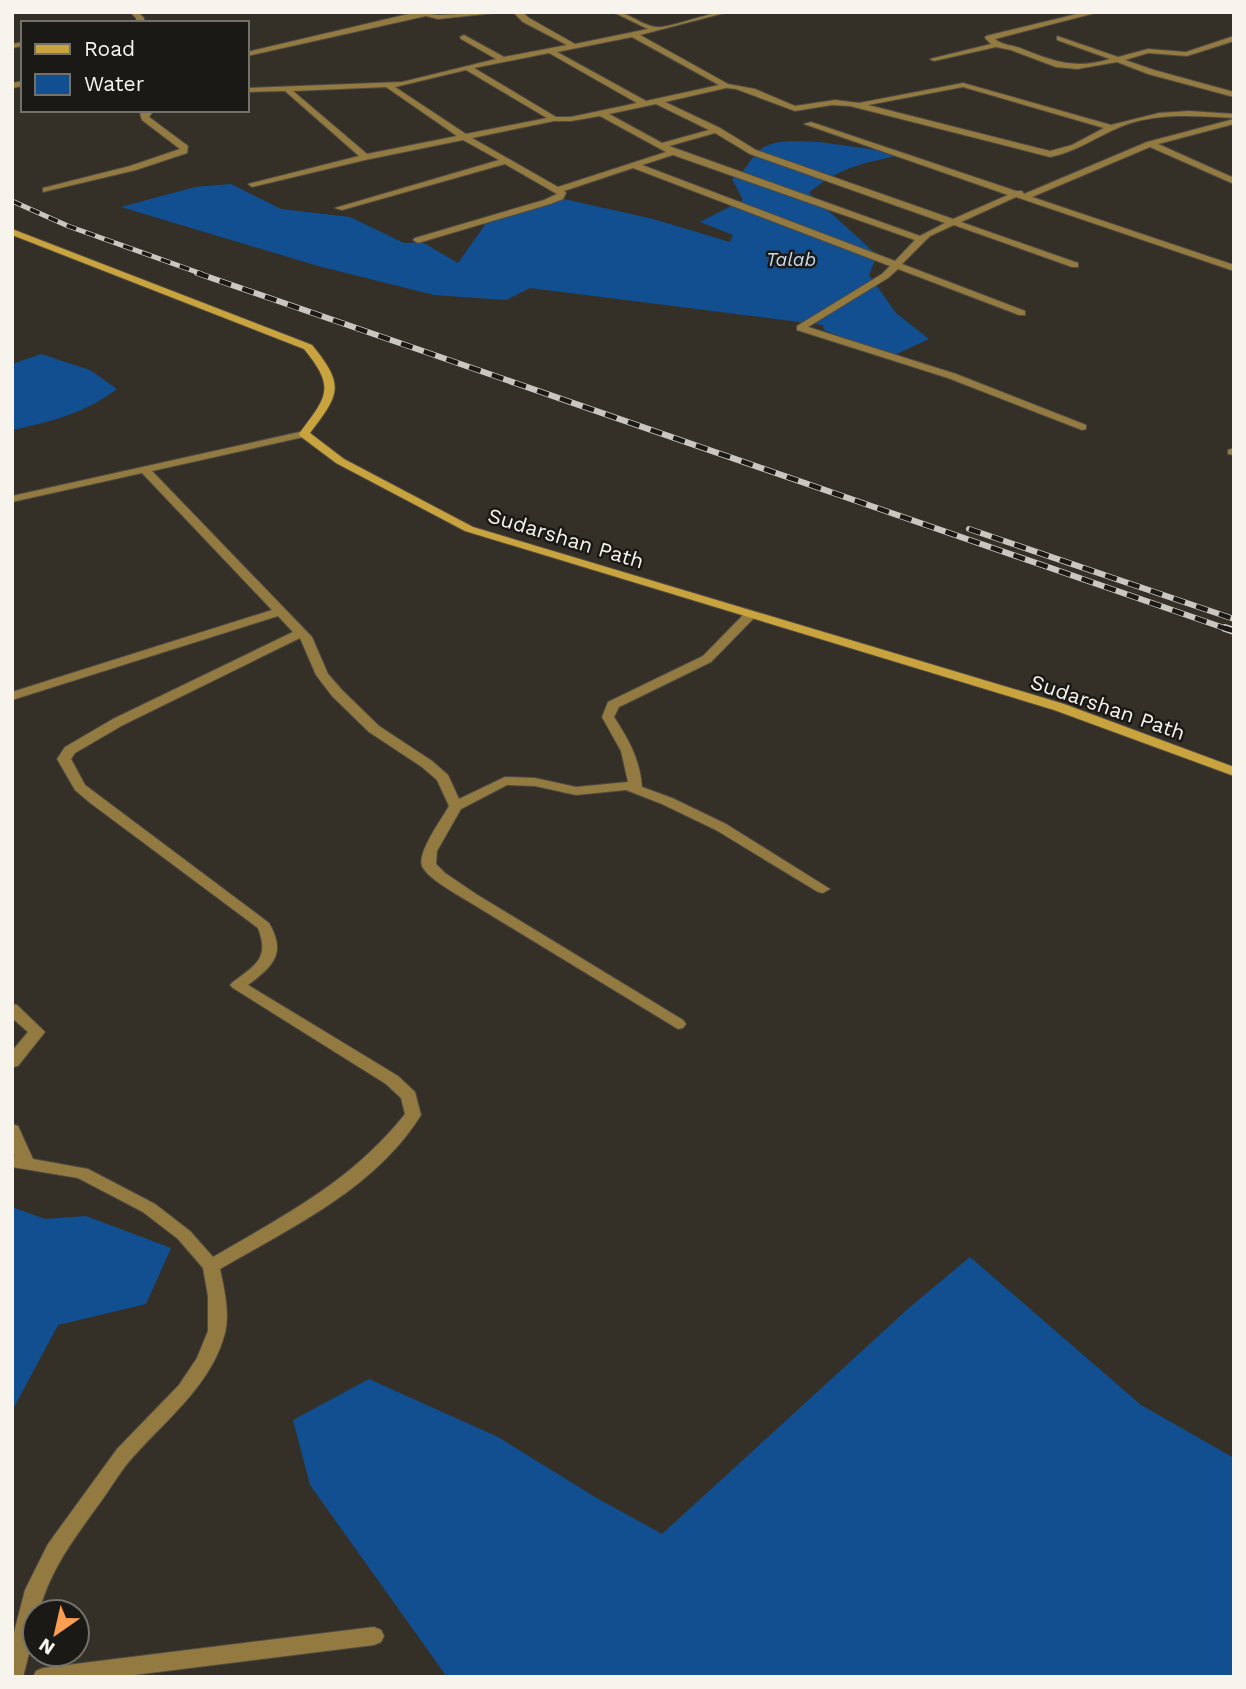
<svg xmlns="http://www.w3.org/2000/svg" width="1246" height="1689" font-family="'Work Sans',sans-serif">
	<style>
		.water { fill: #114f91 }
		.lines { fill: none; stroke-linecap: round; stroke-linejoin: round }
		.minor-casing { stroke: #504b43; stroke-width: 2 }
		.secondary-casing { stroke: #504b43; stroke-width: 2 }
		.minor { fill: #927a40; fill-rule: evenodd }
		.secondary { fill: #c9a33e; fill-rule: evenodd }
		.rail-far2-casing { stroke: #cac7c0; stroke-width: 5 }
		.rail-far1-casing { stroke: #cac7c0; stroke-width: 6 }
		.rail-casing { stroke: #cac7c0; stroke-width: 8 }
		.rail-far2 { stroke: #1b1915; stroke-width: 3.5; stroke-dasharray: 10; stroke-linecap: butt }
		.rail-far1 { stroke: #1b1915; stroke-width: 4.5; stroke-dasharray: 12; stroke-linecap: butt }
		.rail { stroke: #1b1915; stroke-width: 5; stroke-dasharray: 16; stroke-linecap: butt }
		.labels { text-anchor: middle; dominant-baseline: central; stroke-width: 5; stroke-linejoin: round; paint-order: stroke }
		.far-water-label { font-size: 19px; font-style: italic; fill: #cad9ec; stroke: #1b1915 }
		.street-label { font-size: 21px; fill: #f7f4ee; stroke: #1b1915 }
	</style>
	<rect width="100%" height="100%" fill="#353027"/>
	<path class="water" d="M819 142 907 154C870 161 838 167 809 193L877 255 869 275 896 313 929 339 890 357 824 330 823 325 530 288 506 300 434 295 318 266 121 207 195 187 231 184 281 209 350 217 404 243 422 242 458 263 487 222 564 199 653 219 730 242 733 235 700 222 743 200 732 179C748 169 744 168 755 155 768 137 799 142 819 142Z
		M41 354 90 370 117 389C85 413 51 422 12 430V364Z
		M12 1207 45 1219 86 1216 171 1248 146 1304 58 1325 12 1411Z
		M970 1257 1141 1405 1234 1458V1677H447L310 1485 293 1420 369 1379 498 1437 595 1497 662 1534 910 1307Z"/>
	<g class="lines">
		<defs>
			<path id="minor" d="M130 12H138L144 18V23H136V18Z
				M417 12 438 15 505 12 438 19 426 16 247 56V52Z
				M513 12H522L529 18 575 44 648 29 613 12C630 12 640 25 656 27 669 29 707 12 728 12L640 35 728 84 755 89 795 106 835 100 859 103 963 83 1111 125 1159 113 1189 111 1234 114V118C1196 116 1156 112 1120 127 1096 137 1076 152 1050 157L850 106 832 105 795 111 736 89 726 88 665 102 720 128 756 150 953 219 1008 195 804 124 811 122 1016 191H1022L1024 194 1147 142 1234 119V124L1158 144 1234 178V184L1150 147 1032 197 1234 265V271L1016 197 961 222 1078 263V267H1072L954 225 930 236 902 264 1025 311V315H1019L898 269 888 278 808 327 956 374 1086 425V429L1082 430 948 378 797 330V326L882 274 890 266 633 168 564 191 566 193 563 199 550 204 418 243 413 240 415 238 544 200 557 194 505 164 342 210 335 208 499 160 463 140 365 160 252 187 248 184 359 156 285 91 247 92V88L402 82 496 59 461 39 460 37 464 35 504 57 567 45 523 22ZM632 37 719 85 646 101 557 52ZM549 53 637 103 571 117H556L474 68ZM466 70 547 118 466 134 395 87ZM386 87 457 136 367 154 293 91ZM963 87 1104 128 1072 145 1050 151 868 105ZM656 104 709 130 662 143 609 114ZM600 116 666 152 558 187 472 138 554 121H571ZM715 133 750 154 945 223 920 236 669 146ZM673 155 915 240 895 261 642 165Z
				M1085 12H1099L995 39C1002 45 1011 45 1020 48 1053 61 1074 70 1110 59L1057 40V36L1118 57 1148 49 1186 52 1234 36V41L1187 56 1148 53 1125 60 1154 70 1234 92V97L1148 74 1117 62 1077 69 1056 67 1011 50 996 47 934 61 930 59 991 44 985 38 986 36Z
				M23 42V46L12 48V44Z
				M23 81V86L12 88V83Z
				M144 110H154L149 117 188 146 187 153 136 170 43 192V188L130 166 180 149 142 120 140 114Z
				M304 431 309 434 308 436 152 471 312 637 328 674 342 690 379 726 432 761 448 775 459 799 505 777 535 778 576 787 628 782 621 751 602 717 608 702 703 656 746 612 750 611 756 615 754 618 711 662 619 707 614 717C629 740 640 760 642 787L672 798 726 824 830 889 823 893 818 892 716 830 662 804 626 790 576 795 535 786 507 785 461 809 437 851 436 864 445 873 476 894 683 1020 686 1024 683 1028 678 1029 466 900C455 893 427 878 422 866 417 852 442 819 449 806L437 780 422 767 369 732 332 696 316 675 300 638 123 725 75 753 71 759 85 785 269 923C287 954 273 966 248 985L398 1076 415 1092 421 1115C376 1188 292 1227 220 1269 224 1288 230 1313 225 1333 212 1384 167 1419 133 1457 121 1470 112 1486 102 1500 76 1536 50 1569 39 1612H35V1630L23 1677H12V1640L25 1590 48 1544 117 1449 179 1385 197 1358 208 1331V1296L203 1268 178 1239 143 1212 78 1178 12 1167V1155L15 1156 12 1149V1124L18 1126 33 1159 88 1169 155 1204 190 1231 213 1257C285 1215 352 1181 405 1114L401 1098 386 1084 233 988 230 985 233 982C255 965 270 959 258 928L89 802 75 790 57 759 65 747 113 719 293 632 278 616 12 700V692L272 610 142 473 12 502V496Z
				M1234 448V455L1228 454V450Z
				M12 1004 17 1005 45 1032 18 1066 12 1067V1051L28 1032 12 1018Z
				M374 1627 381 1630 384 1636 381 1642 374 1645 118 1677H33L36 1671 43 1668Z"/>
			<path id="secondary" d="M12 229 312 345C345 385 340 394 310 433L344 459 473 527 1064 704 1234 767V776L1054 710 465 531 336 463 300 436 299 434C326 397 337 389 304 349L12 235Z"/>
		</defs>
		<use href="#minor" class="minor-casing"/>
		<use href="#secondary" class="secondary-casing"/>
		<use href="#minor" class="minor"/>
		<use href="#secondary" class="secondary"/>
		<defs>
			<path id="rail-far2" d="M12 201 68 226 202 274"/>
			<path id="rail-far1" d="M197 273 1230 630
				M969 529 1234 619"/>
			<path id="rail" d="M1225 628 1234 631"/>
		</defs>
		<use href="#rail-far2" class="rail-far2-casing"/>
		<use href="#rail-far1" class="rail-far1-casing"/>
		<use href="#rail" class="rail-casing"/>
		<use href="#rail-far2" class="rail-far2"/>
		<use href="#rail-far1" class="rail-far1"/>
		<use href="#rail" class="rail"/>
	</g>
	<g class="labels">
		<g class="far-water-label">
			<text x="791" y="259">Talab</text>
		</g>
		<g class="street-label">
			<text transform="translate(566 538) rotate(17)">Sudarshan Path</text>
			<text transform="translate(1108 707) rotate(19)">Sudarshan Path</text>
		</g>
	</g>
	<rect width="1246" height="1689" fill="none" stroke="#f7f4ee" stroke-width="28"/>
	<rect x="21" y="21" width="228" height="91" fill="#1b1915" stroke="#73716c" stroke-width="2"/>
	<rect x="35" y="44" width="35" height="10" fill="#c9a33e" stroke="#73716c" stroke-width="2"/>
	<text x="84" y="56" font-size="21" fill="#f7f4ee">Road</text>
	<rect x="35" y="74" width="35" height="21" fill="#114f91" stroke="#73716c" stroke-width="2"/>
	<text x="84" y="91" font-size="21" fill="#f7f4ee">Water</text>
	<g transform="translate(56 1633) rotate(214)"><circle r="33" fill="#1b1915" stroke="#73716c" stroke-width="2"/>
	<path d="M0-5L12 26L0 18L-12 26Z" fill="#fb9e51"/>
	<text y="-10" font-size="19" font-weight="bold" text-anchor="middle" fill="#f7f4ee">N</text>
	</g>
</svg>
